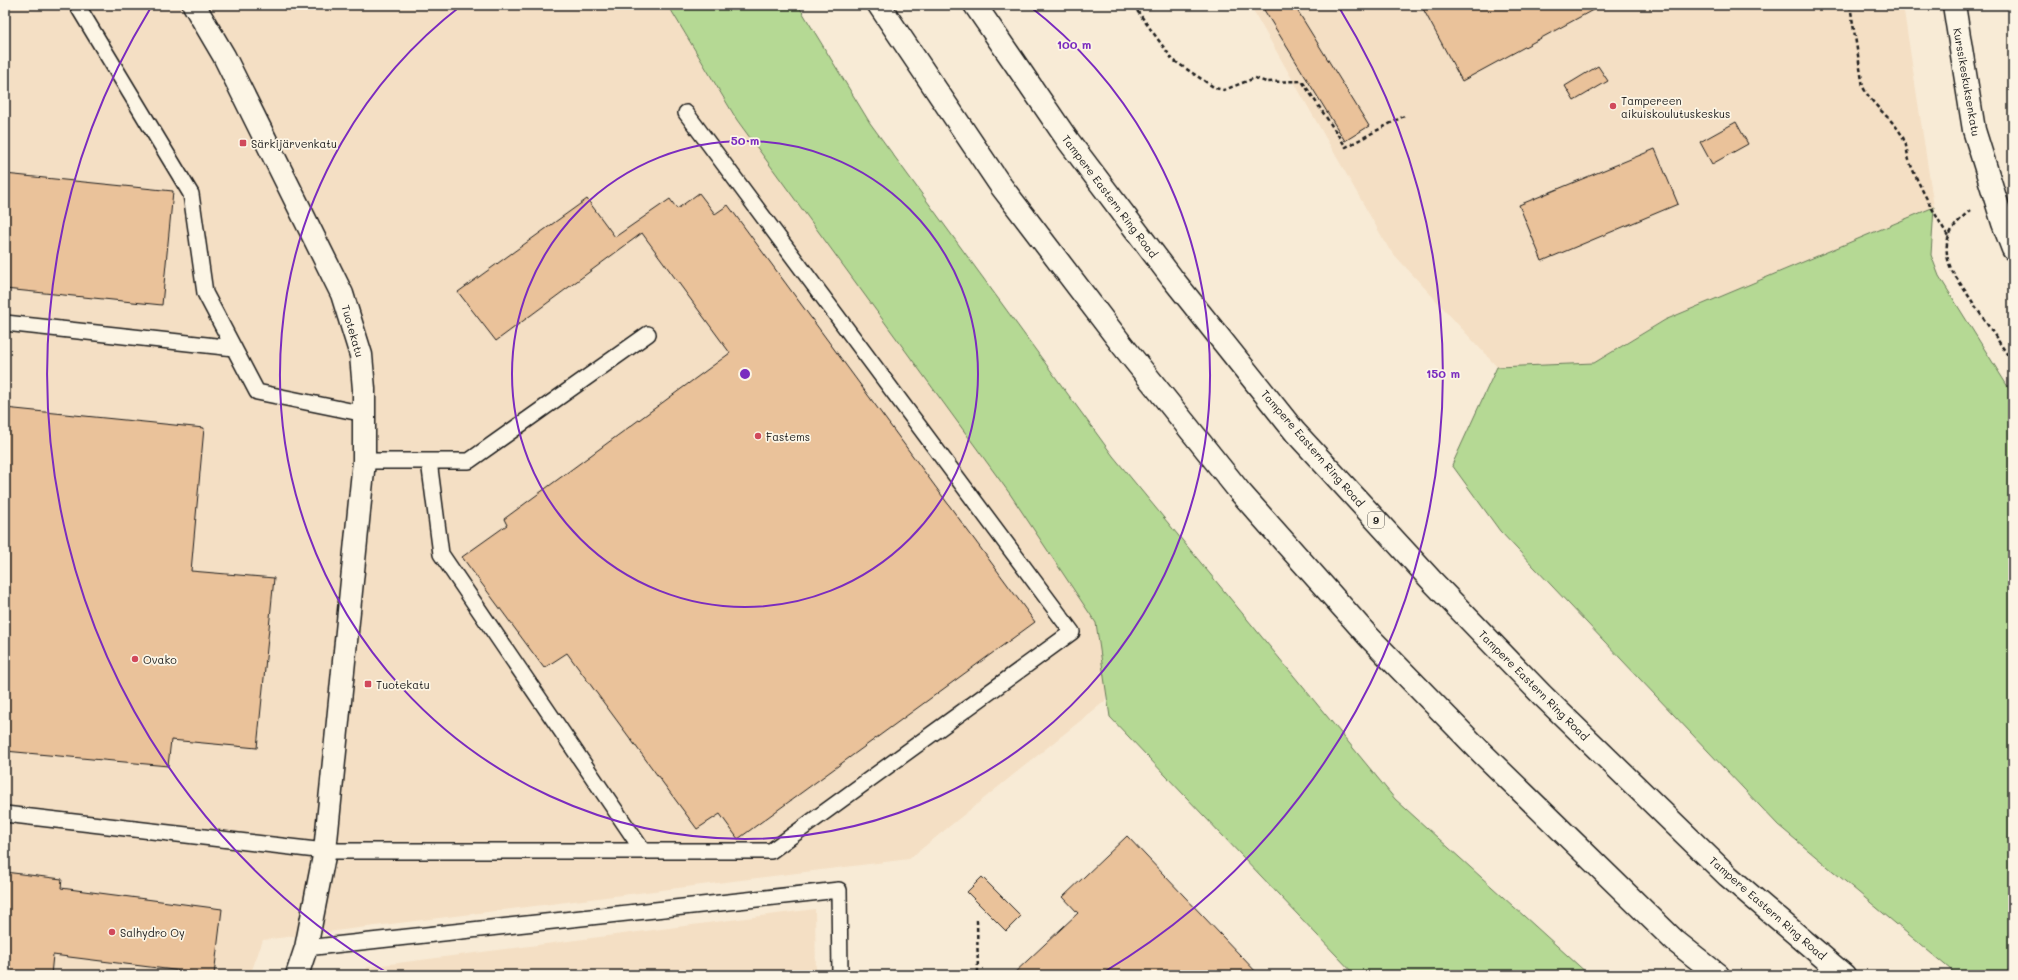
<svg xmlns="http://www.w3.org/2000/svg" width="2018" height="980" font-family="Mali,sans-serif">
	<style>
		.built { fill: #f4dfc4 }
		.green { fill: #b5d994; stroke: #687a58 }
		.building { fill: #eac29a; stroke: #1c1c1c }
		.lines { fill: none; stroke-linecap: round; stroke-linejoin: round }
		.lane-casing { stroke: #1c1c1c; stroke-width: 18 }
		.secondary-casing { stroke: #1c1c1c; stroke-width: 25 }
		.highway-casing { stroke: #1c1c1c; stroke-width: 25 }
		.path { stroke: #1c1c1c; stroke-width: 2.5; stroke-dasharray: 4 3; stroke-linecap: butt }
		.lane { stroke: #fcf5e5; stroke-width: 15 }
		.secondary { stroke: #fcf5e5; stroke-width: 22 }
		.highway { stroke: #fcf5e5; stroke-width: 22 }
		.ring { fill: none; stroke: #7b2cbf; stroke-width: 2 }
		.poi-dot { fill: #d1495b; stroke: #fcf5e5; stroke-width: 1.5 }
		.labels { text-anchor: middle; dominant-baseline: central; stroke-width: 3.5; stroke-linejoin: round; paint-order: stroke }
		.shield { fill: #fcf5e5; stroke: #5f5d58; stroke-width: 1 }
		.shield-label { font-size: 10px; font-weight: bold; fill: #1c1c1c }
		.street-label { font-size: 11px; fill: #1c1c1c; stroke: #fcf5e5 }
		.poi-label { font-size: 11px; fill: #1c1c1c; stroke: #fcf5e5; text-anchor: start }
		.centre { fill: #7b2cbf; stroke: #fcf5e5; stroke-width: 2 }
		.ring-label { font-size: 12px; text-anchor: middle; font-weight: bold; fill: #7b2cbf; stroke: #fcf5e5; stroke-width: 3.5; stroke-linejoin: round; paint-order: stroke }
	</style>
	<rect width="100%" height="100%" fill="#f8ebd6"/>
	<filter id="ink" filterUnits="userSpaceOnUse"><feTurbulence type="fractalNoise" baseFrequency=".025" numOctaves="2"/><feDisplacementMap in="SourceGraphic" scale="8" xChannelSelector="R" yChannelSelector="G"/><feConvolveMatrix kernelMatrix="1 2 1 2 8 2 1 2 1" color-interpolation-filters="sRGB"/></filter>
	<g filter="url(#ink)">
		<path class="built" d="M5 5H668L737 120 1115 632 1105 701 909 859 263 940 250 975H5Z
			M1250 5H1903L1934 207 1665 320 1594 363 1497 367 1389 249Z
			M815 909 816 975H364L367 967Z"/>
		<path class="green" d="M668 5H798L870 123 1113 456 1395 799 1589 975H1355L1110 717 1096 623 1010 494 737 120Z
			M1934 207 1931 255 1939 276 2013 395V975H1957L1778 825 1500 531 1452 465 1497 367 1594 363 1665 320Z"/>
		<path class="building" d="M1261 5H1294L1369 126 1345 141Z
			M1421 5H1602L1462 81Z
			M1598 66 1608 81 1574 101 1565 86Z
			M1736 122 1748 144 1712 164 1700 142Z
			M1655 149 1678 204 1542 261 1519 205Z
			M5 174 173 191 162 305 5 289Z
			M699 193 715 214 728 205 1035 622 738 839 720 814 697 829 567 653 544 668 462 557 507 525 504 519 730 353 642 233 496 341 458 292 587 199 615 237 670 199 677 209Z
			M5 408 204 428 191 571 274 578 257 748 171 740 168 766 5 751Z
			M1127 836 1259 975H1012L1078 913 1063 897Z
			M5 872 62 879 61 888 222 909 214 975 53 955 51 975H5Z
			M982 877 1021 916 1006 931 967 892Z"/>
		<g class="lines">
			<defs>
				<path id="lane" d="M77 5 191 194 205 293 257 392 365 414
					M5 323 234 348
					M364 461H469L648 334
					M429 461 441 554 643 851
					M5 814 325 851H771L1072 632 686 113
					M306 948 839 890 840 975"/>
				<path id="secondary" d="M194 5 224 56 342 294 361 355 364 389V461L325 851 306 948 297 975
					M1954 5 1974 130 2003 223 2013 249"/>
				<path id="highway" d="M879 5 1001 186 1123 346 1240 492 1369 637 1482 753 1675 941 1718 975
					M975 5 1067 139 1172 278 1295 432 1433 582 1542 695 1728 876 1844 975"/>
			</defs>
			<use href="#lane" class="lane-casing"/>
			<use href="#secondary" class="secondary-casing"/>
			<use href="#highway" class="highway-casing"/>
			<path class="path" d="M1133 5 1173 60 1215 88 1224 90 1255 78 1266 82 1302 81 1346 147 1404 116
				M1850 5 1863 87C1874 109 1896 120 1904 140 1907 146 1907 154 1909 160 1919 187 1934 212 1948 236
				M2011 5 2013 15
				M1971 210C1949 227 1940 244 1952 271L2013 363
				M977 920 978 975"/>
			<use href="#lane" class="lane"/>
			<use href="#secondary" class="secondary"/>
			<use href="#highway" class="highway"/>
		</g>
	</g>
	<g class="ring">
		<circle cx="745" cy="374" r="233"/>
		<path d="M1028 5A465 465 0 1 1 462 5"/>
		<path d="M386 972A698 698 0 0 1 150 9M1340 9A698 698 0 0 1 1104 972"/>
	</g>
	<g class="poi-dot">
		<circle cx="1613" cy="106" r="4"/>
		<rect x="239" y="139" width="8" height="8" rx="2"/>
		<circle cx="758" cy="436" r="4"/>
		<circle cx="135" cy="659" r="4"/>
		<rect x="364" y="680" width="8" height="8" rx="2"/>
		<circle cx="112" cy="932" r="4"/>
	</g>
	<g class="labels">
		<rect class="shield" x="1368" y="512" width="16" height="16" rx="3"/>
		<g class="shield-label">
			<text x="1376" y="520">9</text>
		</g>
		<g class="street-label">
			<text transform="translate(1967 82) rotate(80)">Kurssikeskuksenkatu</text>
			<text transform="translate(1110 196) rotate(53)">Tampere Eastern Ring Road</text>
			<text transform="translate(353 331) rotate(74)">Tuotekatu</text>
			<text transform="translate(1313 448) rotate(49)">Tampere Eastern Ring Road</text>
			<text transform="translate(1534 685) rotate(45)">Tampere Eastern Ring Road</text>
			<text transform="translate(1768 908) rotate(41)">Tampere Eastern Ring Road</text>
		</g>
		<g class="poi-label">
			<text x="1621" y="100">Tampereen<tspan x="1621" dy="13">aikuiskoulutuskeskus</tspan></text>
			<text x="251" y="143">Särkijärvenkatu</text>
			<text x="766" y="436">Fastems</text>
			<text x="143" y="659">Ovako</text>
			<text x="376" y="684">Tuotekatu</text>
			<text x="120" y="932">Salhydro Oy</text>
		</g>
	</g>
	<circle cx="745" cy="374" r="6" class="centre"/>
	<g class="ring-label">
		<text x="1074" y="49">100 m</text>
		<text x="745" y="145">50 m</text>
		<text x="1443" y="378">150 m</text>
	</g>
	<rect width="2018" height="980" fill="none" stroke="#fcf5e5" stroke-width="20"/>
	<rect x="10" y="10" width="1998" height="960" fill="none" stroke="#1c1c1c" stroke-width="1.5" filter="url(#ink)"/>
</svg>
